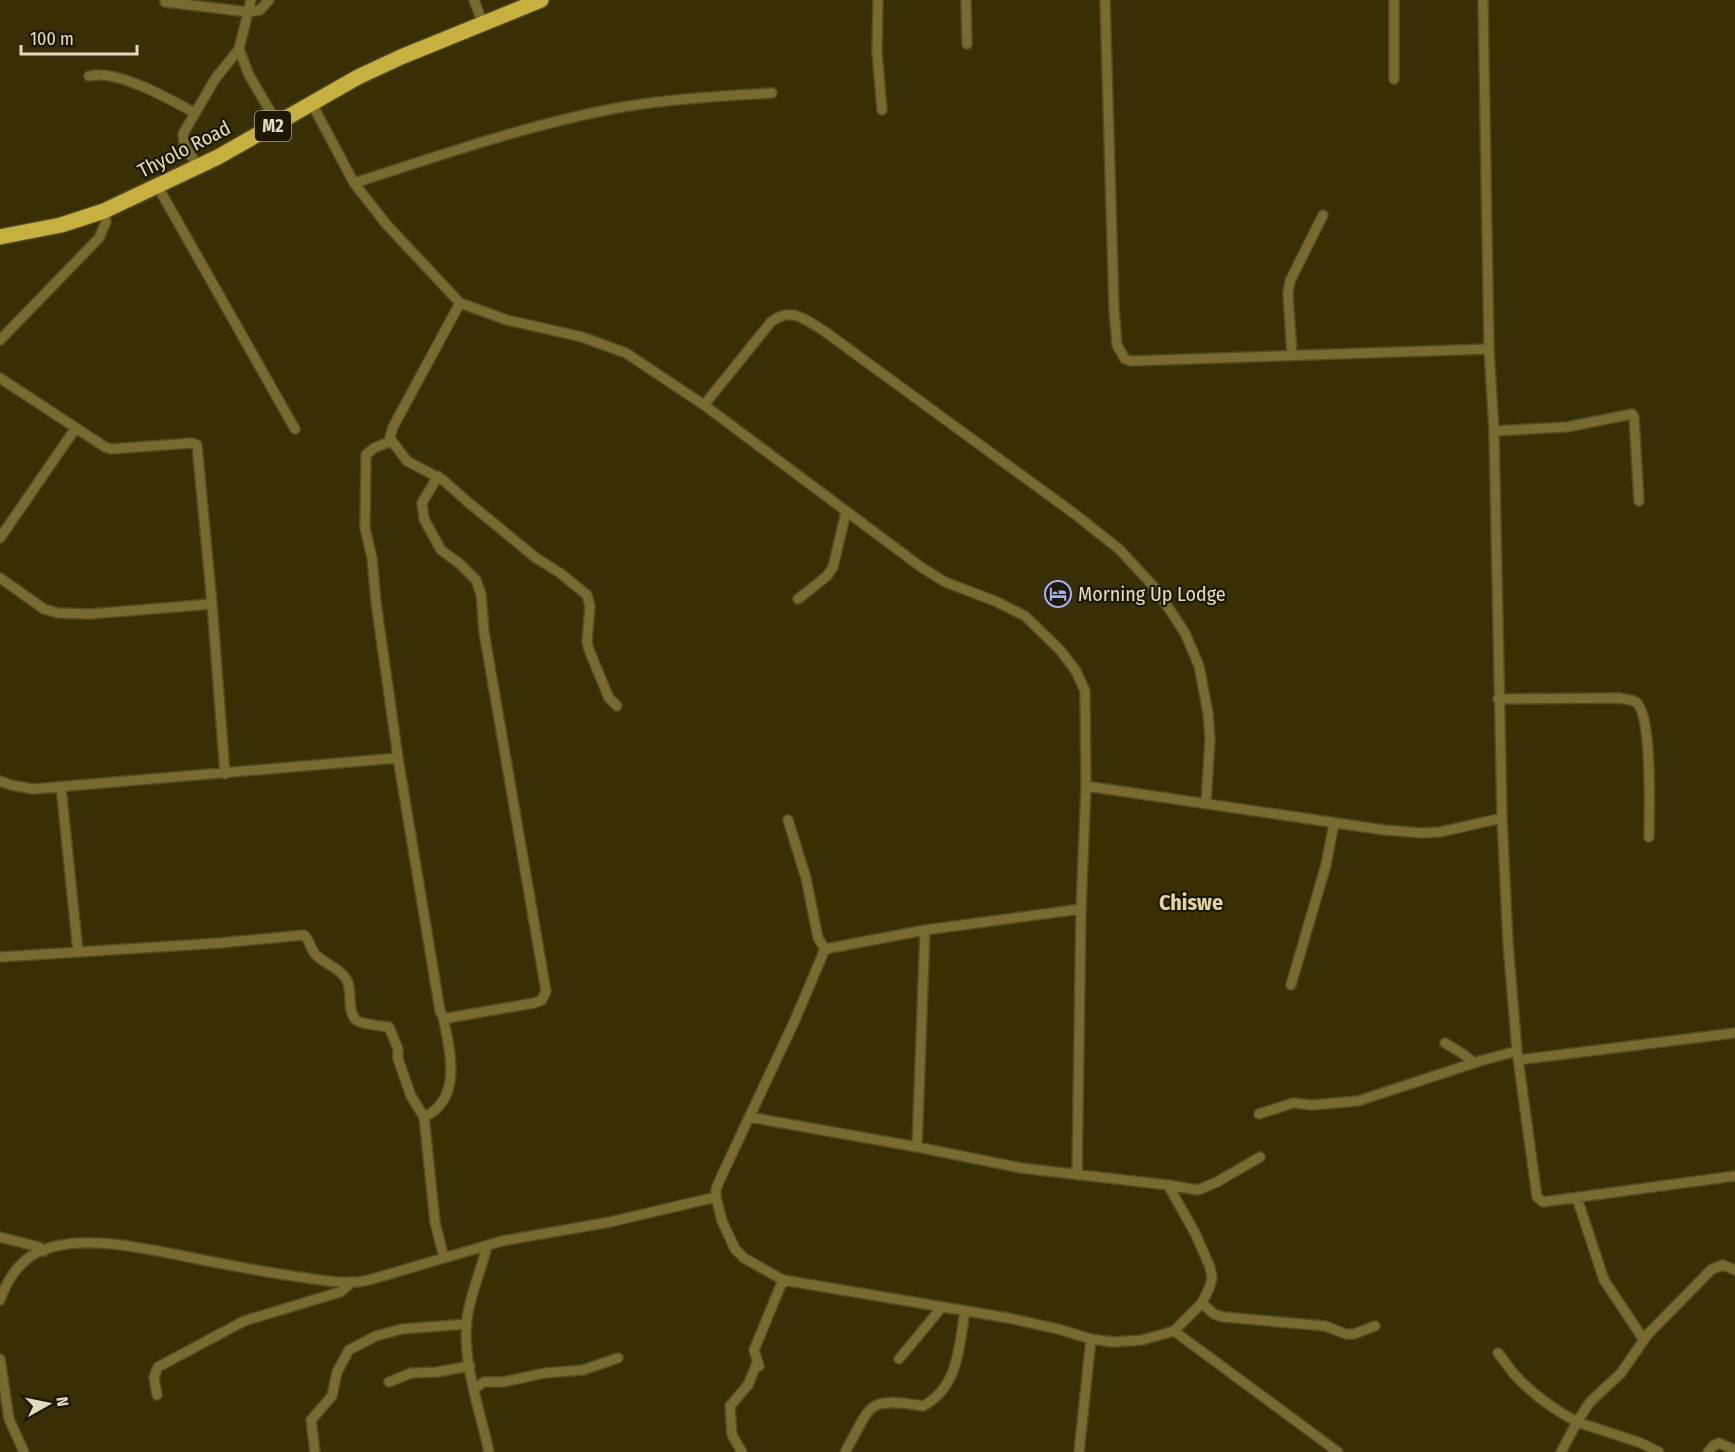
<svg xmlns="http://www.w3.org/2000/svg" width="1735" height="1452" font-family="'Fira Sans Condensed',sans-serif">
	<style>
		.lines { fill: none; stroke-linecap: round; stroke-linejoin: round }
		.minor-casing { stroke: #534b23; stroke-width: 12 }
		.trunk-casing { stroke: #534b23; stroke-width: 18 }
		.minor { stroke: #786b30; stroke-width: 9 }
		.trunk { stroke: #c8b040; stroke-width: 15 }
		.labels { text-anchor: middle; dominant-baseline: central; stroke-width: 4.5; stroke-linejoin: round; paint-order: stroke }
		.shield { fill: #1c1803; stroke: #a6a087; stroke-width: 1.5 }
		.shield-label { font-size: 18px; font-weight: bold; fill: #e1dbc0 }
		.street-label { font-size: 20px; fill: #e1dbc0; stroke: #1c1803 }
		.poi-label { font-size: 20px; fill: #e1dbc0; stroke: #1c1803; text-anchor: start }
		.quarter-label { font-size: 22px; font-weight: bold; fill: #e2d59d; stroke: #1c1803 }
	</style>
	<rect width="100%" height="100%" fill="#382f05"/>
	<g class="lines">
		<defs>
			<path id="minor" d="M251 0 239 49 249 75 277 123
				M474 0 483 24
				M878 0 877 52 882 110
				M966 0 967 44
				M1105 0 1114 309 1117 345 1125 359 1131 361 1489 349
				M1483 0 1489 349 1494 431 1502 818 1508 943 1517 1051 1537 1197 1543 1202 1550 1201 1735 1176
				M165 2 249 12 260 10 269 0
				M89 76C118 69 169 99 195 113
				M1394 79V0
				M312 104 354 183 387 225 460 303 507 320 582 337 626 353 704 405 921 567 945 582 995 601 1025 616 1060 650 1076 671 1085 691 1086 786 1081 909 1077 1175
				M198 167 184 144 183 134 215 79 239 49
				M354 183C441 155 527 125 617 108 668 99 720 96 772 93
				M158 187 295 429
				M460 303 393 427 390 437 392 441 407 461 443 480 469 503 536 558 560 573 587 595 590 606 587 642 589 650 609 698 617 706
				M0 340 99 238 106 222 104 211
				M1292 355 1288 294 1290 281 1323 215
				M0 378 105 447 111 449 192 443 197 445 212 604 225 774
				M704 405 771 322C792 306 806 320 824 331L1076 515 1119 549 1156 589 1185 633 1199 666 1208 713 1210 739 1206 804
				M1494 431 1567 427 1632 414 1634 417 1639 501
				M392 441 374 448 366 455 365 528 372 558 376 602 398 758 440 1011 443 1017 448 1018 534 1003 542 1000 546 991 484 632 481 594 476 580 460 564 441 550 424 519 422 503 438 476
				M0 538 75 429
				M0 578 44 609 58 613 90 614 212 604
				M798 599 827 576 833 567 846 512
				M1498 699 1618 698C1623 699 1631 699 1636 702 1653 716 1649 813 1649 837
				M0 781 11 785 33 789 398 758
				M1086 786 1384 830 1422 833 1440 832 1502 818
				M61 787 78 952
				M788 820 806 878 818 938 825 949
				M0 957 220 943 304 935C310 940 310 949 316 955 325 964 344 970 348 983 352 994 347 1011 356 1020 360 1024 382 1026 389 1027L398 1049V1059L411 1096 424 1117 435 1222 444 1258
				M1291 985 1326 865 1334 823
				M1445 1043 1463 1054 1474 1063
				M1518 1060 1735 1033
				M1259 1114 1293 1103 1312 1105 1358 1101 1480 1061 1517 1051
				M424 1117C463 1099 450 1050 443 1017
				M749 1117 917 1147 1021 1168 1168 1185 1195 1233 1210 1267 1212 1278 1210 1286 1202 1303 1174 1331 1142 1340 1113 1342 1091 1339 1058 1329 1008 1318 783 1280 744 1258 735 1249 722 1221 716 1197V1189L722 1175 795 1020 825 949 925 930 1081 909
				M917 1147 925 930
				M1168 1185 1198 1190 1217 1182 1260 1157
				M1577 1198 1604 1280 1644 1340
				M0 1237 39 1247 44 1251
				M487 1247C481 1270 470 1295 467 1319 462 1363 480 1410 489 1452
				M0 1300C6 1283 15 1267 31 1256 74 1229 152 1250 198 1259 233 1266 270 1273 306 1278 328 1281 348 1285 369 1280L502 1241 610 1222 716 1197
				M1202 1303 1214 1314 1223 1317 1325 1326 1346 1334H1354L1375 1326
				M1174 1331 1338 1452
				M1498 1353C1504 1360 1509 1368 1515 1375 1532 1394 1555 1410 1577 1422L1561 1452
				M0 1359 9 1419 24 1452
				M899 1359 942 1307
				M759 1366 754 1350 783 1280
				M389 1382 411 1373 437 1372 470 1366
				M475 1388 484 1382H503L545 1373 583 1370 618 1358
				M157 1395 154 1377 158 1367 244 1321 340 1292 350 1284
				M315 1452 311 1420 332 1396 337 1372 349 1350 376 1336 402 1329 467 1324
				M742 1452 732 1435 730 1406 748 1385 757 1363
				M845 1452C872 1406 864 1396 923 1406 959 1387 959 1346 965 1311
				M1079 1452 1091 1339
				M1659 1452 1641 1443 1577 1422 1590 1402 1621 1373 1648 1334 1712 1269 1723 1265 1735 1270
				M1708 1452 1713 1446 1719 1443 1735 1450"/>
			<path id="trunk" d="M0 237 61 225 104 211 218 157 358 77 401 57 541 0"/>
		</defs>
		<use href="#minor" class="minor-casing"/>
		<use href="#trunk" class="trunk-casing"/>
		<use href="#minor" class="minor"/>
		<use href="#trunk" class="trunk"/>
	</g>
	<defs>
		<symbol id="hotel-ring" viewBox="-11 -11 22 22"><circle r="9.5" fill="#1c1803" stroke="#a6b1fc" stroke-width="1.5"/><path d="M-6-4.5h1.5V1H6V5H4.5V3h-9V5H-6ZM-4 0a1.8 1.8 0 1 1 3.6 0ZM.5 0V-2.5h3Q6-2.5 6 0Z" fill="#a6b1fc"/></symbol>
	</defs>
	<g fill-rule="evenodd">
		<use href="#hotel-ring" x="1043" y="579" width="30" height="30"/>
	</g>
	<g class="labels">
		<rect class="shield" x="255" y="111" width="36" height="30" rx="4.5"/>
		<g class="shield-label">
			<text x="273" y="126">M2</text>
		</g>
		<g class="street-label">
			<text transform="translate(184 149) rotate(-27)">Thyolo Road</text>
		</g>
		<g class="poi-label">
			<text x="1078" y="594">Morning Up Lodge</text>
		</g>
		<g class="quarter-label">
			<text x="1191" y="902">Chiswe</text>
		</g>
	</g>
	<g transform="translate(48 1404) rotate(81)" stroke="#1c1803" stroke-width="4.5" paint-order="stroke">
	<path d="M0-4.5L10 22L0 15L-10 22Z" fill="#e1dbc0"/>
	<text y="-9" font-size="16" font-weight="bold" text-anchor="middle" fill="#e1dbc0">N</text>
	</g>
	<path d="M21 45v9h116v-9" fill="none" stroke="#e1dbc0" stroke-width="3"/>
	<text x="30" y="45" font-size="18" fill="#e1dbc0" stroke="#1c1803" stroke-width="4.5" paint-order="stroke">100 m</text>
</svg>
